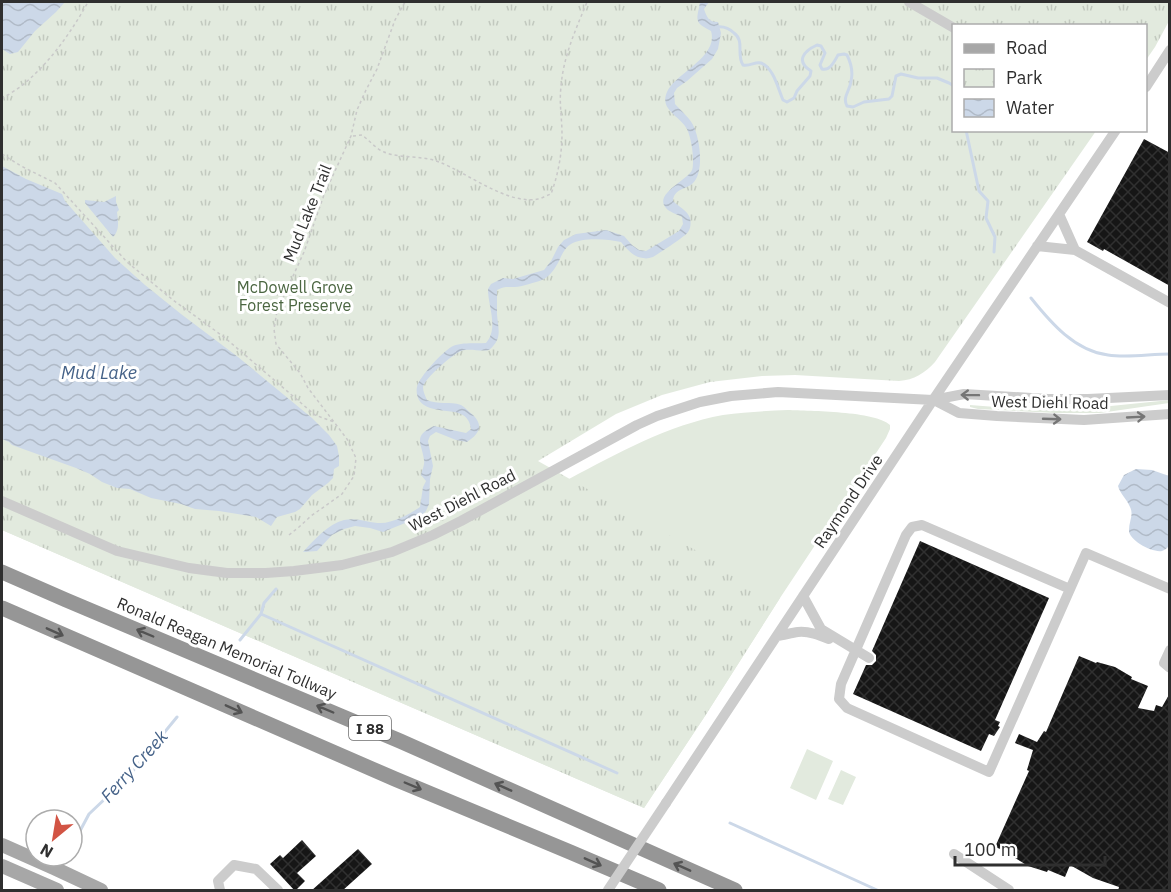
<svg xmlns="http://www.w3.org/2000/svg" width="1171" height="892" font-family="'IBM Plex Sans',sans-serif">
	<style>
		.grass { fill: #e2eade }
		.park { fill: url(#park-tufts) }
		.water { fill: url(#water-waves) }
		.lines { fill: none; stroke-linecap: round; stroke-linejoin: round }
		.stream { stroke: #ccd8e8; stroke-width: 3 }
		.building { fill: url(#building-cross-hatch) }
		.path { stroke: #c9c9c9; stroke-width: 1.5; stroke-dasharray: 3 3; stroke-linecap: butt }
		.minor { stroke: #ccc; stroke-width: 10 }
		.major { stroke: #a7a7a7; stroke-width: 14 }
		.highway { stroke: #969696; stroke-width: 15 }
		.minor-bridge { stroke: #ccc; stroke-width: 10 }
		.oneway { stroke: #767676 }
		.oneway2 { stroke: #535353 }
		.labels { text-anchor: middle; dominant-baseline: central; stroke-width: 6; stroke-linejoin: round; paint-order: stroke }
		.shield { fill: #fff; stroke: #6d6d6d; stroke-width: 1.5 }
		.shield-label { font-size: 15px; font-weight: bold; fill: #2f2f2f }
		.street-label { font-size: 16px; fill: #2f2f2f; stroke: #fff }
		.park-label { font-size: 16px; fill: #4b6641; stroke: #fff }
		.water-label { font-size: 18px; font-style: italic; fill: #456288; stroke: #fff }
	</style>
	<defs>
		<pattern id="park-tufts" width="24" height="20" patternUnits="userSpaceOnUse" patternTransform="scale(1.5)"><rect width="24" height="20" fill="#e2eade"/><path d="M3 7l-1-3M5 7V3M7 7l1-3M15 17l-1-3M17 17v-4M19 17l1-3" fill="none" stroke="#c2c9bf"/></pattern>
		<pattern id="water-waves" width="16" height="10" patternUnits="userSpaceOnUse" patternTransform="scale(1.5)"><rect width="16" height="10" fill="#ccd8e8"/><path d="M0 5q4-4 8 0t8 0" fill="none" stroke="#b0bac7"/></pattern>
		<pattern id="building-cross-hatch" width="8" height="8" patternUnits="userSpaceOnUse" patternTransform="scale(1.5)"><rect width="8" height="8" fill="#161616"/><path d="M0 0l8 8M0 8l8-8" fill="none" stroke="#303030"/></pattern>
	</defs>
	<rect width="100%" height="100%" fill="#fff"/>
	<path class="grass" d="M1170 400 1169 403 1100 413H1055L978 409 970 407V405L1035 410 1101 407Z
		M788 410C809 411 876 411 890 425V429L886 438 780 598 705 716 644 808 2 530 569 479C618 453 668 425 723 415 745 412 767 411 788 410Z
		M807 749 833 761 816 800 790 788Z
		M841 770 856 777 843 805 828 799Z"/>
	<path class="park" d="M2 2H1169V21L1155 47 1146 60V26H954V130L1096 131 935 362C925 373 914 380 899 381L795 375 762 376 710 382 662 395 616 414 538 461 780 598 705 716 644 808 2 530Z"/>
	<path class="water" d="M2 2H65L56 12 35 31 18 52 10 54 2 49Z
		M700 2H709L704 9C707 18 709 22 718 22L721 33 718 49 712 59 687 81 677 88 674 93 675 104C681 111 689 117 693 125 700 138 705 173 692 184 684 190 674 189 673 201 679 207 687 210 690 218 691 222 691 228 688 232 686 236 658 254 653 257 649 258 647 259 643 258 633 257 627 249 621 242 607 239 583 237 571 244 564 248 561 257 558 263 554 270 549 277 542 280 536 282 521 287 515 287 508 287 504 286 497 290 497 298 497 306 497 314 498 329 503 339 489 350 480 352 470 348 461 351 453 354 425 378 423 387 423 391 425 396 427 400 438 405 450 401 461 405 465 407 469 412 473 415 484 426 479 434 467 442L456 440 436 432 430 436 428 441 433 466 430 479 429 504 426 511 420 517 383 532 370 528 355 526 344 529 332 535 317 551 303 552C314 540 328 524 344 520 357 517 369 523 381 523 393 523 410 514 420 507L423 487 426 481 421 475C422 471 425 464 424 460 422 443 412 436 434 426L466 433 471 429C468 401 432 419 419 400 417 396 416 391 417 387 419 377 444 350 453 346 463 342 476 344 486 343 499 328 488 307 488 289L491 284 503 278 513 279 544 270 551 261 558 247 564 240 576 234 606 230 624 236 632 245 639 250 646 251 679 231 683 224 682 217C677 214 669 212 666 208 653 194 689 179 692 170 693 169 693 162 693 161 693 151 691 138 687 129 680 116 659 110 667 92 674 74 719 57 711 31 693 22 697 20 700 2Z
		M2 166 26 179 62 194 65 201 115 258 145 285 181 314 238 357 312 418 329 435 337 446 339 456V466L334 469 333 478 328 483 312 495 300 509 295 512 277 517 271 526 256 517 219 511 195 509 181 504 151 498 130 489 117 488 102 482 90 474 76 468 12 445 9 442 2 439Z
		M116 196V202L119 210 117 212C118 221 120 230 113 237L85 203V200L104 202Z
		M1136 469 1152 470 1169 476V546C1167 548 1165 550 1162 551 1152 553 1128 540 1129 530 1129 521 1134 515 1130 507 1127 499 1120 494 1118 486L1124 475Z"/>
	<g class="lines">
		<path class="stream" d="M716 27C722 26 729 28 734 33 745 41 736 54 743 65 750 67 755 61 761 63 774 68 778 89 783 100L787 102 794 98 797 91 810 76 811 71C795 61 804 51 817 45L821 46 825 53 820 65 822 69C830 71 834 62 838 55L844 54 847 55C851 63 853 73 851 81 850 91 842 97 847 106L853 107 864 102 889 99 892 96 896 76 901 74 918 78H937L949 83 954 86
			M966 130 979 191 988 201 986 218 995 237 994 252
			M1031 298C1051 323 1075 351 1108 355 1128 358 1150 354 1170 354
			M261 614 617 773
			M240 640 261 614 264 603 276 589
			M730 823 877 890
			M72 846 89 814 127 778 177 717
			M65 857 66 856"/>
	</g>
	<path class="building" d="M1144 139 1170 153V286L1104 249 1103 251 1087 242Z
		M920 541 1049 598 995 720 1000 722 998 726 1000 727 994 736 989 734 981 751 853 694 866 665H872L876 661V655L872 651Z
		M1079 656 1096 663 1097 662 1115 667 1132 677 1131 679 1148 686 1138 708 1154 711 1156 705 1162 707 1170 693V891H1118L1119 887 1093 878 1070 865 1065 877 1048 870 1047 872 1028 866 1012 856 1013 854 995 847 1029 771 1027 770 1033 750 1015 743 1019 734 1037 742 1044 731 1046 732Z
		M302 840 316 856 297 873 305 881 295 891 270 864 280 855 283 858Z
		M358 849 372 864 342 891H311Z"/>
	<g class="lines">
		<path class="path" d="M2 99C9 94 18 89 25 83 51 61 72 31 88 2
			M353 136 362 135C369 140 376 149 384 152 401 159 422 155 439 162 468 173 507 205 538 199 543 198 547 195 551 194 558 175 562 154 562 134 562 118 559 103 561 87 563 57 576 29 587 2
			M2 154 21 166 55 183 127 262 173 300 224 337 315 415 334 422
			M289 535 299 527 311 516 342 494 354 476 356 458 347 439 308 388 300 373 276 344 274 329 277 311 304 252 324 195 351 136 357 110 366 90 377 69 395 20 405 2"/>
		<path class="minor" d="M909 2 954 28
			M1146 87 1170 50
			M1059 214 1075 250
			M1037 246 1075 250 1170 303
			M934 400 959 413 997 416 1084 420 1170 414
			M2 501 117 551 189 568 227 573H266L294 571 342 565 392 552 433 535 461 521 637 425 657 416 700 402 731 396 778 392 933 400 964 394 1048 399H1088L1170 395
			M1070 589 922 525 912 527 906 535 841 684 839 699 847 708 989 772 1086 553 1170 589
			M803 596 821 629 869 658
			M777 636C784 635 791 633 798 632 809 631 819 635 829 639
			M1170 650 1164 663 1170 668
			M666 803 933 400 1116 130
			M954 854 1009 890
			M220 890 218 881 234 865 256 869 278 890"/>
		<path class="major" d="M2 845 54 868 101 890
			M2 866 57 890"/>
		<path class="highway" d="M2 572 66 600 400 741 735 890
			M2 608 395 779 570 852 659 890"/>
		<path class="minor-bridge" d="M608 890 666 803"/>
	</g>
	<defs><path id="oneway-shaft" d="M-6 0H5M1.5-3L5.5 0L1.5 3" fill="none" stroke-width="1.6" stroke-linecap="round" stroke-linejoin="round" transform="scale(1.5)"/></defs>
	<g class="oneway">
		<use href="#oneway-shaft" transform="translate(970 395) rotate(-179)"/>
		<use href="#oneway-shaft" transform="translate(1136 417) rotate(-3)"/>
		<use href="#oneway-shaft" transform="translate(1052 419) rotate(2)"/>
	</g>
	<g class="oneway2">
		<use href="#oneway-shaft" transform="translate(55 632) rotate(24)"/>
		<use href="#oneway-shaft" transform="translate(145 633) rotate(-157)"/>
		<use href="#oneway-shaft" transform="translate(234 709) rotate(24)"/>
		<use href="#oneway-shaft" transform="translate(325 709) rotate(-157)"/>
		<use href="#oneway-shaft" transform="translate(413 786) rotate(23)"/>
		<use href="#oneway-shaft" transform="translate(503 787) rotate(-156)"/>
		<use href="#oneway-shaft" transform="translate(593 862) rotate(24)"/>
		<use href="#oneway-shaft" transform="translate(682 867) rotate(-156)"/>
	</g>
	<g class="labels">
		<rect class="shield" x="349" y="716" width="42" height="24" rx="4.5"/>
		<g class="shield-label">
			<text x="370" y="728">I 88</text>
		</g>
		<g class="street-label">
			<text transform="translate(307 213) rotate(-68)">Mud Lake Trail</text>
			<text transform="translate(1050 402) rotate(1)">West Diehl Road</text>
			<text transform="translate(462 500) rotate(-27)">West Diehl Road</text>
			<text transform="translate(848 501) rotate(-56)">Raymond Drive</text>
			<text transform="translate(227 648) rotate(23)">Ronald Reagan Memorial Tollway</text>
		</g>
		<g class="park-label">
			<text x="295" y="287">McDowell Grove<tspan x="295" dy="18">Forest Preserve</tspan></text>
		</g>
		<g class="water-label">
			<text x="99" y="372">Mud Lake</text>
			<text transform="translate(134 766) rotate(-48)">Ferry Creek</text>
		</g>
	</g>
	<rect width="1171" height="892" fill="none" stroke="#2f2f2f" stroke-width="6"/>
	<rect x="952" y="24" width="195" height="108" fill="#ffffff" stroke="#acacac" stroke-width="1.5"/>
	<rect x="964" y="44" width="30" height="9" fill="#a7a7a7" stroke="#acacac" stroke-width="1.5"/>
	<text x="1006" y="54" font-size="18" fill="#2f2f2f">Road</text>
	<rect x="964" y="69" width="30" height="18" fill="url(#park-tufts)" stroke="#acacac" stroke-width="1.5"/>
	<text x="1006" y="84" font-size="18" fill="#2f2f2f">Park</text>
	<rect x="964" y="99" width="30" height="18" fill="url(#water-waves)" stroke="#acacac" stroke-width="1.5"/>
	<text x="1006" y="114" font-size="18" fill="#2f2f2f">Water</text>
	<g transform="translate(54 838) rotate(210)"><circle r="28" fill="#ffffff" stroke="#acacac" stroke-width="1.5"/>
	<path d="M0-4.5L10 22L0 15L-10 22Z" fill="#d25444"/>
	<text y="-9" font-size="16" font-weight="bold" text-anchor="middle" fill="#2f2f2f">N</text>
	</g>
	<path d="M955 856v9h150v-9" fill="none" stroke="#2f2f2f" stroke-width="3"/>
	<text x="964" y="856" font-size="18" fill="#2f2f2f" stroke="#ffffff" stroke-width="4.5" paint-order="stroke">100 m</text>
</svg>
